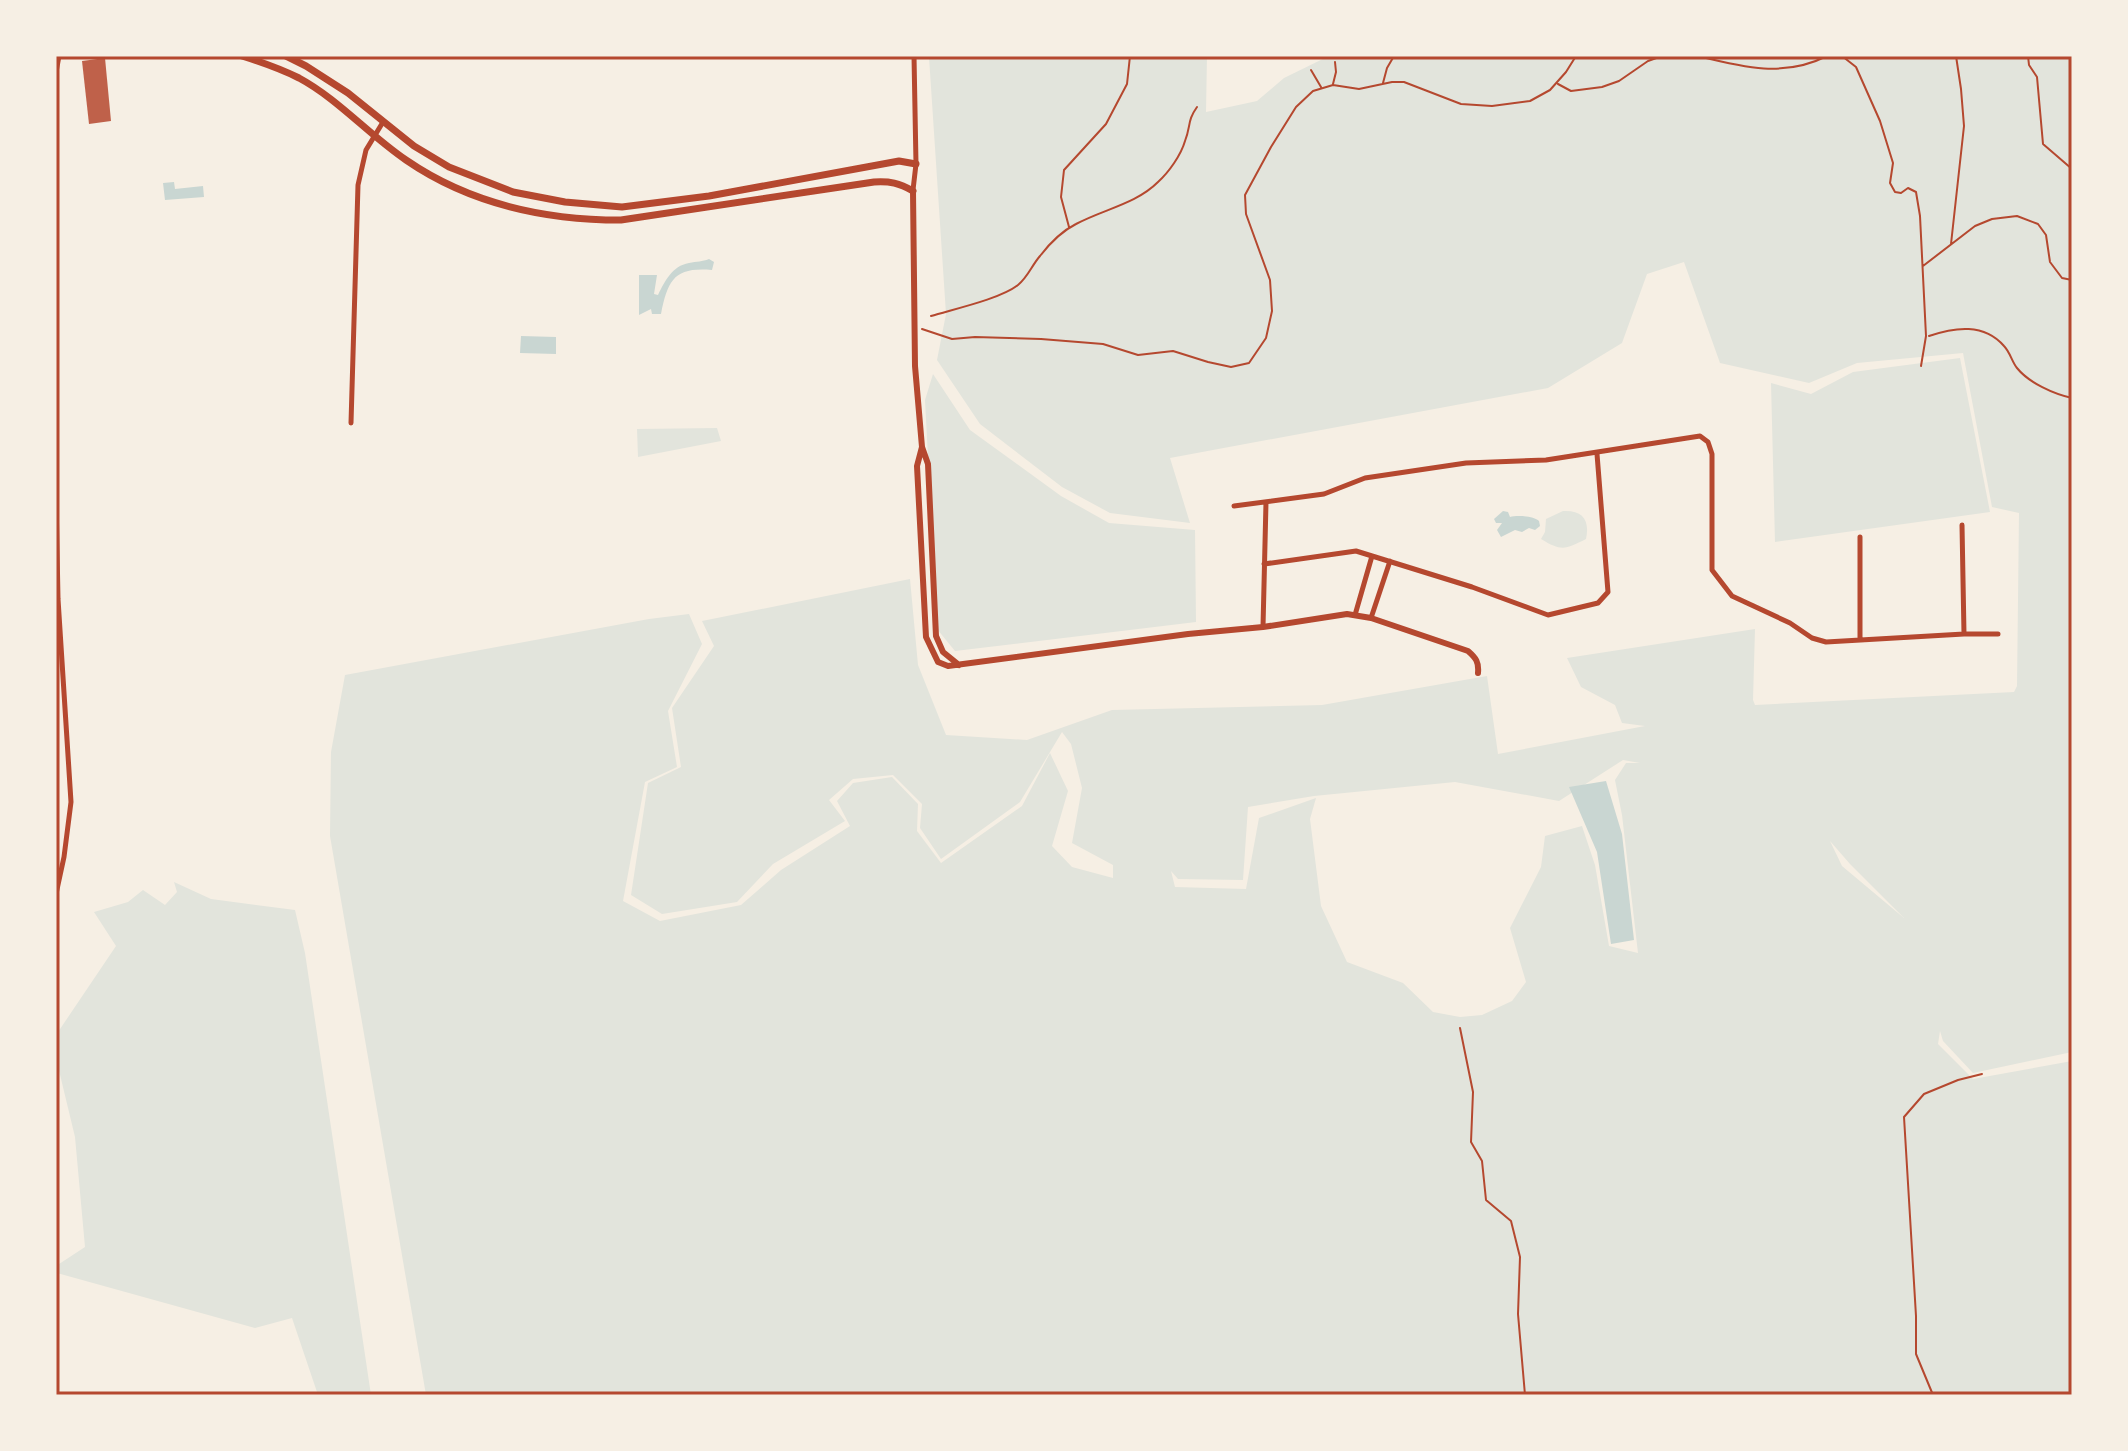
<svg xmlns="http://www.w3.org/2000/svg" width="2128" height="1451" font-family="'Source Sans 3',sans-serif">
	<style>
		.green { fill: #e2e4dc; fill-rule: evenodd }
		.water { fill: #c9d6d2 }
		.building { fill: #bf614a }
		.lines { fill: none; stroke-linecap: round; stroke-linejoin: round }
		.path { stroke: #b5482f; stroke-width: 2 }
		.minor { stroke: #b5482f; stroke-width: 5 }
		.tertiary { stroke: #b5482f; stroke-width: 6 }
		.secondary { stroke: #b5482f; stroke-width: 7 }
		.neatline { fill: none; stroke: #b5482f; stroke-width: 3 }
	</style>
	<rect width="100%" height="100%" fill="#f6efe4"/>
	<path class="green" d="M1207 56 1206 112 1257 101 1284 78 1329 56H2072V1052L1973 1073 1943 1041 1940 1031 1938 1044 1973 1079 2072 1061V1395H426L330 836 331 752 345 675 649 619 689 614 702 644 668 711 677 767 645 782 623 901 660 921 741 905 781 870 850 826 837 801 853 783 892 777 918 804 917 831 941 863 1022 806 1050 753 1068 791 1052 846 1072 867 1113 878V865L1072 843 1082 788 1071 744 1062 732 1020 802 941 859 920 828 922 804 893 775 853 779 829 800 845 821 773 864 737 902 662 914 631 895 648 783 681 767 672 708 714 646 702 621 910 579 918 665 946 735 1027 740 1112 710 1322 705 1487 676 1498 754 1645 726 1622 723 1615 705 1581 687 1567 658 1755 629 1753 700 1755 705 2014 692 2017 686 2019 513 1992 507 1963 353 1857 363 1809 383 1720 363 1684 262 1647 274 1622 343 1548 388 1170 458 1190 523 1110 513 1062 487 980 424 937 360 946 314 929 57ZM1623 760 1640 763H1626L1615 780 1622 815 1638 953 1609 946 1595 865 1582 826 1545 836 1541 867 1510 928 1526 982 1512 1001 1482 1015 1460 1017 1433 1012 1403 983 1347 962 1321 906 1310 819 1316 798 1259 818 1246 889 1175 887 1171 871 1178 879 1243 880 1248 807 1314 796 1455 782 1559 801ZM1830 841 1850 864 1904 918 1842 866Z
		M1960 358 1990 512 1775 542 1771 383 1811 394 1853 372Z
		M933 374 970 430 1061 496 1109 523 1195 530 1196 622 955 651 937 629 925 400Z
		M717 428 721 441 638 457 637 429Z
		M1563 511C1583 510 1590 520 1586 539 1566 549 1562 552 1541 539L1545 532 1546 519Z
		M174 882 211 899 295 910 305 953 371 1395H318L292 1318 255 1328 57 1273 56 1276V1266L85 1247 75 1137 56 1058V1035L116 946 94 912 128 902 143 890 165 905 177 892Z"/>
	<path class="water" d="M174 182 175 189 203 186 204 197 165 200 163 183Z
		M709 259 714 262 712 270C675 267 668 279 661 314H652L651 309 639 315V275H657L654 294 658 295C665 281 672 266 689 263 697 261 702 262 709 259Z
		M521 336 556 337V354L520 353Z
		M1503 511 1508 512 1510 517C1517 515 1534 516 1539 521L1540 526 1535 530 1529 528 1522 532 1515 530 1501 537 1497 530 1502 523H1496L1494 519Z
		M1606 781 1622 834 1634 940 1611 944 1597 852 1569 787Z"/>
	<path class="building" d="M105 58 111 121 89 124 82 61Z"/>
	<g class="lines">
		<path class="path" d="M1698 56C1742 67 1784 78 1827 56
			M1842 56 1856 67 1880 121 1893 163 1890 183 1895 192 1901 193 1908 188 1916 192 1920 216 1926 336 1921 366
			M2028 56 2029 65 2037 77 2043 144 2072 169
			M1311 70 1321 87
			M1383 83 1387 68 1394 56
			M1333 84 1336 72 1335 62
			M1558 84 1571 91 1602 87 1619 81 1648 61 1662 56
			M1069 227 1061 197 1064 170 1106 124 1127 84 1130 56
			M1951 244 1964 126 1961 89 1956 56
			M1923 266 1975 226 1992 219 2017 216 2038 224 2046 235 2050 262 2062 278 2072 280
			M931 316C954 309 1000 299 1018 285 1028 277 1032 265 1040 256 1050 243 1062 231 1076 224 1104 209 1136 204 1158 182 1169 172 1181 155 1185 141 1191 126 1187 121 1197 107
			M922 329 952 339 975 337 1041 339 1103 344 1138 355 1173 351 1208 362 1231 367 1249 363 1266 338 1272 311 1270 280 1246 214 1245 195 1271 147 1296 107 1313 91 1333 85 1359 89 1392 82H1404L1461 104 1492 106 1530 101 1550 90 1566 72 1576 56
			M1929 336C1955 327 1984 323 2004 346 2010 352 2012 362 2017 368 2029 383 2054 394 2072 398
			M1460 1028 1473 1092 1471 1142 1482 1161 1486 1200 1511 1221 1520 1257 1518 1314 1525 1395
			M1933 1395 1916 1354V1316L1904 1117 1924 1094 1958 1080 1982 1074"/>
		<path class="minor" d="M56 72 59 56
			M913 190 916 164 914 56
			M351 423 358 185 366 150 383 122
			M56 497 58 599 71 802 64 857 56 894
			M1234 506 1324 494 1365 478 1466 463 1546 460 1700 436 1708 442 1712 454V570L1732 596 1790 623 1812 638 1826 642 1964 634H1998
			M1962 525 1964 634
			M1860 537V640
			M1264 564 1356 551 1472 587 1548 615 1598 603 1608 592 1597 454
			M1355 615 1372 556
			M1371 618 1390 561
			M1263 627 1266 502"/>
		<path class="tertiary" d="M913 191 915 366 922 447 928 464 936 636 943 652 959 665
			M922 447 917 466 926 637 938 662 948 666 1188 634 1263 627 1347 614 1371 618 1468 651C1476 658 1479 662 1478 673"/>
		<path class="secondary" d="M242 56C261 62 281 69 299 78 338 99 369 135 406 160 470 204 545 220 621 220L874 182C890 181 899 183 913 191
			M286 56 306 66 348 93 414 146 449 167 513 192 565 202 622 207 709 196 899 161 916 164"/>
	</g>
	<rect width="2128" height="1451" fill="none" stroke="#f6efe4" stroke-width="116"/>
	<rect x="58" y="58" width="2012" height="1335" class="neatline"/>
</svg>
